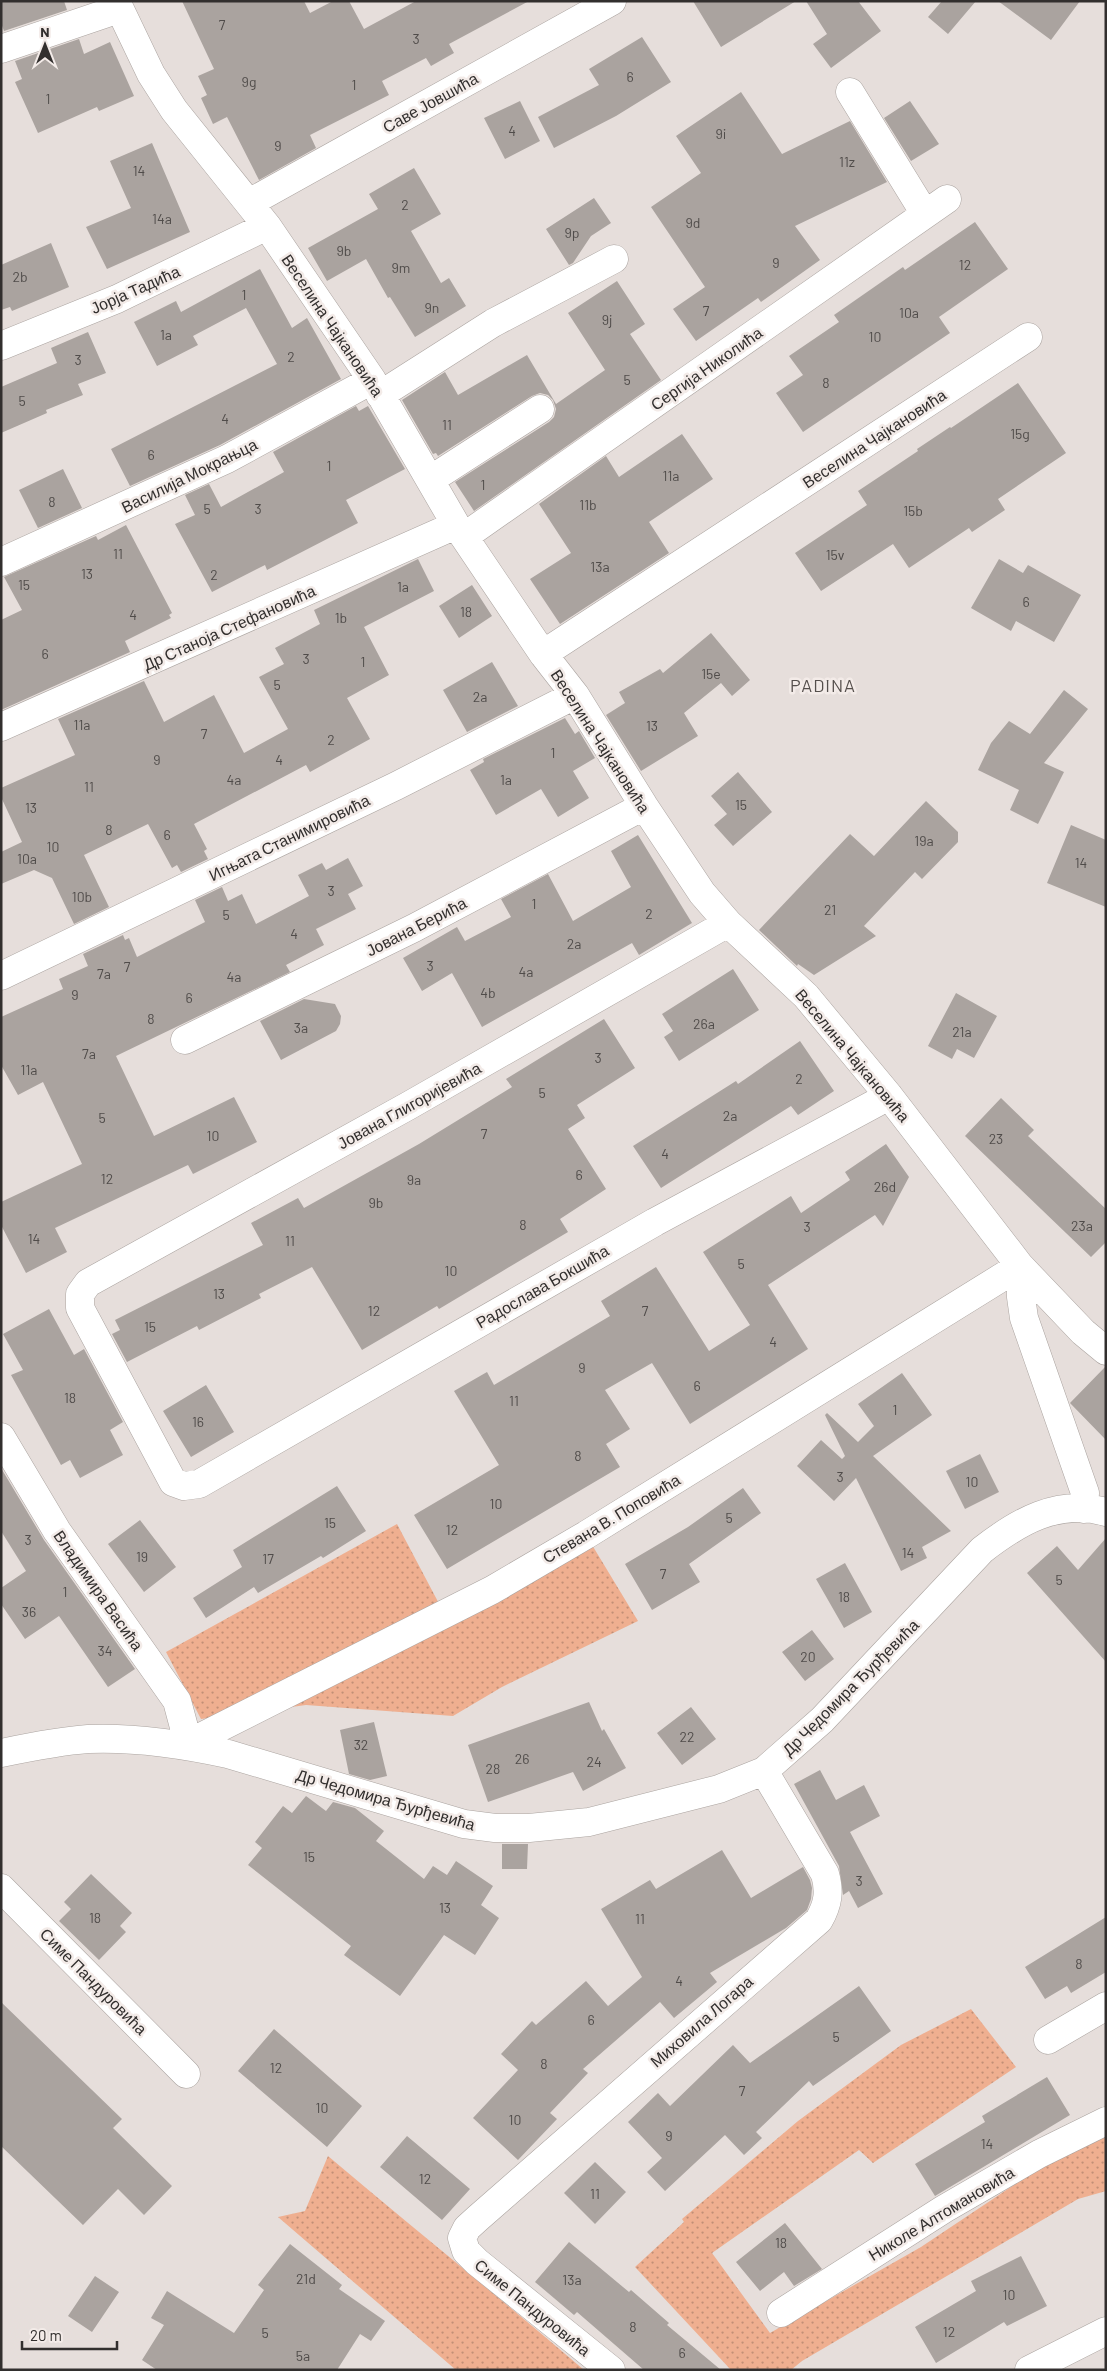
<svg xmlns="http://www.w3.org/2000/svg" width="1107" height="2371" font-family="Barlow,sans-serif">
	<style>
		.grass { fill: url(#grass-dots) }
		.building { fill: #aaa39f }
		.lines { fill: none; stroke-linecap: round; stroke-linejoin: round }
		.minor-casing { stroke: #aba4a0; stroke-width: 29 }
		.minor { stroke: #fff; stroke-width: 28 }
		.labels { text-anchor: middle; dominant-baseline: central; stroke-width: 5; stroke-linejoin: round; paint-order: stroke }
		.number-label { font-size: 14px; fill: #504c4a }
		.street-label { font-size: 16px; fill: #322f2e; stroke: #f3ebe8 }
		.neighbourhood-label { font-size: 18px; letter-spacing: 1px; fill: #554f4c; stroke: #f3ebe8 }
	</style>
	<defs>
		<pattern id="grass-dots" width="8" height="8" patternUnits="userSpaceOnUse" patternTransform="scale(1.25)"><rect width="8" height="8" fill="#efaf90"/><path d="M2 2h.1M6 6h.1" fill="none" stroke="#c28f76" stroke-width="1.8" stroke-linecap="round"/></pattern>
	</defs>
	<rect width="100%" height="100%" fill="#e6dedb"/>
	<path class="grass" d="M397 1524 445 1615 586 1535 638 1621 502 1687 453 1716 306 1705 201 1719 166 1652Z
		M971 2009 1016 2067 873 2163 859 2150 712 2253 770 2333 921 2247 1065 2151 1106 2135V2191L1078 2199 802 2361 791 2370H731L635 2267 684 2222 682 2219 798 2121 901 2045Z
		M328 2156C413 2228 499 2297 584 2370H456L278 2217 305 2211Z"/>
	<path class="building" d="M1 1H64L67 10 4 31 1 23Z
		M182 1H304L310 13 333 1H349L364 29 416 1H529L449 44 454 53 431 66 426 58 382 81 389 95 310 135 316 148 259 180 227 117 213 124 201 98 207 95 198 76 214 69Z
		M693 1H796L721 47Z
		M806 1H858L881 31 831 68 813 44 827 34Z
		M942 1H976L948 34 928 17Z
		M998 1H1080L1051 40Z
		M642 37 671 82 616 116 554 148 538 117 599 85 589 69Z
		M79 39 84 54 110 42 134 96 99 111 97 107 38 133 15 82 22 79 15 61Z
		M741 92 782 154 850 121 887 182 795 226 820 260 761 302 758 298 696 341 673 309 705 287 651 207 701 173 676 136Z
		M520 101 540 141 505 159 484 118Z
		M910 101 939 144 911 161 884 118Z
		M152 143 190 232 107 269 86 227 131 208 110 161Z
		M414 168 441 214 411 231 441 283 449 278 466 306 415 337 390 297 388 298 366 259 327 281 308 248 378 209 369 194Z
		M594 198 611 223 591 236 573 263 569 265 546 229Z
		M975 222 1008 269 939 317 950 333 803 432 776 393 803 375 789 356 839 322 834 315 903 267 905 270Z
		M51 243 69 287 12 311 10 307 1 310V265Z
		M260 269 292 328 307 318 341 379 220 445 130 486 111 449 277 364 246 308 193 336 198 345 157 366 134 322 176 301 181 312Z
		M617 281 645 324 630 334 661 380 474 511 455 482 549 422 554 417 556 409 553 400 548 395 540 393 532 396 438 456 436 453 433 454 402 400 445 372 458 395 527 355 556 404 605 370 568 313Z
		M88 332 106 373 78 384 83 395 46 410 47 413 1 433V387L57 363 51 348Z
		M1018 383 1066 453 998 499 1005 510 972 532 969 528 909 568 893 544 821 591 795 553 867 505 858 491 918 451 917 449 950 427 951 428Z
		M356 406 359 411 368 406 405 469 346 500 358 523 267 570 265 565 212 592 175 524 195 515 185 495 209 484 221 507 284 472 273 452Z
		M682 434 713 479 649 522 669 553 560 624 530 579 571 553 539 504 606 456 619 477Z
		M63 469 82 508 38 528 19 490Z
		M126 525 172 613 169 615 171 618 125 641 130 652 1 710V620L22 610 4 577 96 536 98 540Z
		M418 559 434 591 364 627 389 675 347 698 370 739 310 772 306 765 194 824 207 849 204 851 208 859 181 872 177 865 172 868 148 824 84 855 109 907 74 924 52 878 34 870 1 884V852L22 842 1 797V788L75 755 58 719 144 681 164 722 214 695 244 753 288 729 259 677 284 664 275 648 320 624 314 610Z
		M999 559 1023 573 1028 565 1081 595 1054 642 1016 621 1011 631 971 608Z
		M472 585 492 616 459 638 439 606Z
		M711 633 750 680 732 696 721 683 684 713 698 736 641 771 606 715 625 703 619 692 660 669 663 673Z
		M492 662 518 706 467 732 443 690Z
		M1064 690 1088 709 1044 763 1064 772 1038 824 1010 810 1019 790 978 770 991 743 1009 721 1030 734Z
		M565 718 575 734 579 731 595 758 573 771 589 798 558 817 541 789 496 815 470 770 484 762 483 759Z
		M738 772 772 812 733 846 714 825 727 814 711 796Z
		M926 801 958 832V842L922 879 915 872 864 926 876 936 814 975 798 964 797 966 759 930 850 834 874 856Z
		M1071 825 1106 840V907L1047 883Z
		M638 835 692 923 639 955 632 943 482 1027 452 973 422 991 403 958 457 927 465 941 511 917 501 899 548 874 573 921 631 887 611 851Z
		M348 858 363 886 348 894 356 909 316 929 324 945 286 965 290 972 116 1056 154 1136 234 1097 257 1142 193 1174 188 1165 55 1228 67 1252 26 1273 1 1225V1202L82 1164 43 1082 18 1095 1 1065V1017L63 989 59 979 88 966 83 954 123 935 125 940 129 938 137 957 205 922 195 900 222 887 228 901 242 894 256 924 309 896 298 875 322 863 326 870Z
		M733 969 759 1010 679 1061 664 1037 673 1031 662 1014Z
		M956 993 997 1016 974 1058 957 1049 952 1059 928 1046Z
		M304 999 335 1004 341 1016 340 1024 336 1031 281 1060 260 1021Z
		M604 1019 635 1068 577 1105 585 1118 568 1129 606 1189 560 1219 568 1232 439 1309 437 1306 362 1350 312 1267 259 1294 261 1298 199 1330 197 1326 127 1362 112 1334 120 1330 115 1320 263 1245 251 1223 298 1198 304 1208 419 1144 512 1087 506 1079Z
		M800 1041 834 1091 798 1115 791 1106 661 1188 633 1146 736 1081 738 1084Z
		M1001 1098 1034 1130 1028 1136 1106 1209V1242L1091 1257 965 1136Z
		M886 1144 909 1177 883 1226 875 1215 768 1285 808 1349 690 1424 652 1363 605 1390 630 1429 606 1444 620 1467 447 1569 414 1515 499 1465 454 1391 487 1372 494 1385 610 1316 601 1301 656 1267 709 1351 750 1325 703 1252 791 1196 801 1213 850 1180 845 1172Z
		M49 1309 74 1355 84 1349 123 1422 110 1430 123 1455 80 1478 70 1460 61 1465 11 1375 23 1370 3 1334Z
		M1106 1366V1440L1070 1403Z
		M902 1373 932 1415 873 1456 951 1531 922 1547 927 1558 901 1571 856 1478 834 1501 797 1466 821 1440 842 1459 845 1456 825 1415 827 1413 858 1442 874 1426 858 1404Z
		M206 1385 234 1432 191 1457 163 1411Z
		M980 1454 999 1492 965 1509 946 1471Z
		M1 1468 44 1540 135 1669 108 1687 59 1616 25 1639 1 1604V1588L26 1571 1 1531Z
		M337 1486 366 1531 323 1558 321 1556 258 1593 254 1587 206 1618 193 1598 242 1567 233 1550Z
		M743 1488 761 1513 689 1564 700 1582 652 1610 625 1564 688 1527Z
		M140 1520 176 1567 144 1592 108 1544Z
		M1106 1538V1662L1027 1573 1057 1546 1078 1570Z
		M845 1563 872 1612 844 1628 816 1579Z
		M812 1630 834 1659 805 1681 782 1652Z
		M589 1702 602 1731 604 1729 626 1768 583 1791 573 1772 488 1802 468 1745Z
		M691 1707 716 1739 682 1765 657 1733Z
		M374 1722 387 1776 370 1780 349 1774 340 1730Z
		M820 1770 836 1800 864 1785 880 1816 850 1832 883 1894 858 1908 849 1891 843 1895 839 1866 794 1784Z
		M306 1796 326 1811 333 1802 355 1808 384 1831 376 1841 424 1879 433 1866 447 1875 456 1861 493 1886 481 1905 499 1918 475 1955 444 1935 400 1996 344 1955 351 1946 248 1865 262 1848 255 1842 283 1806 292 1813Z
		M502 1844H528L527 1869H502Z
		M722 1850 751 1898 803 1867 810 1880 812 1888 811 1899 807 1910 786 1928 710 1973 717 1982 674 2018 660 2002 583 2069 588 2073 550 2113 557 2119 518 2160 473 2118 518 2070 501 2054 532 2021 536 2025 586 1981 608 2006 642 1977 601 1909 650 1880 656 1889Z
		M91 1874 132 1913 120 1926 126 1932 99 1960 59 1921 71 1909 64 1902Z
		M1106 1917V1972L1071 1993 1067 1986 1045 1999 1025 1967Z
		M859 1986 891 2031 813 2086 809 2081 756 2132 762 2138 744 2155 725 2135 665 2191 647 2172 662 2158 628 2122 658 2093 670 2106 733 2045 750 2063Z
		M1 2002 122 2119 113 2128 172 2186 144 2215 118 2189 83 2225 1 2146Z
		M274 2029 362 2106 327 2147 238 2071Z
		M1047 2077 1070 2115 935 2196 915 2164 985 2122 982 2116Z
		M407 2136 470 2189 442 2220 380 2167Z
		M595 2162 626 2192 595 2224 564 2193Z
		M785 2223 822 2269 794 2286 784 2272 760 2291 736 2262Z
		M569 2242 629 2292 631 2290 669 2323 667 2325 721 2370H644L577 2312 574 2315 535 2282Z
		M290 2244 342 2285 339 2289 385 2321 371 2341 360 2334 337 2370H157L142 2360 164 2325 151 2318 167 2291 234 2333 264 2290 258 2285Z
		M1021 2256 1047 2306 1007 2326 1004 2322 936 2363 915 2327 976 2291 971 2281Z
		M95 2276 119 2292 92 2332 68 2316Z"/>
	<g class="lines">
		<defs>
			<path id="minor" d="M116 1 151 74 174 110 267 226 372 380 456 525 543 654 575 695 644 806 702 893 728 923 806 996 889 1096 1020 1266 1083 1332 1106 1351
				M1 49 119 9
				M850 92 925 214
				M249 203 612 1
				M1 346 117 299 267 226
				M380 395 493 323 614 259
				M430 480 540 409
				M465 536 947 199
				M1 562 227 459 372 380
				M543 654 1028 337
				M1 727 456 525
				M728 923 408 1106 88 1283 80 1294V1308L173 1482 184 1486 199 1484 655 1222 889 1096
				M1 976 396 786 575 695
				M185 1040 414 928 644 806
				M1020 1266 1021 1297 1024 1318 1085 1493 1084 1509
				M1 1437 57 1531 177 1701 189 1746 199 1738 492 1590 586 1535 1020 1266
				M1 1753C30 1747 59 1741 88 1739 135 1737 182 1744 228 1754L464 1824 495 1828H529L589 1822 719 1789 764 1771 822 1720 982 1550C1018 1522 1058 1498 1106 1512
				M1 1888 186 2074
				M1048 2040 1106 2006
				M781 2313 944 2209 1039 2154 1106 2121
				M611 2370 477 2262 466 2251 462 2238 467 2228 478 2218 819 1920C828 1904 830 1892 825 1874L764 1771
				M1029 2370 1106 2331"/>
		</defs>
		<use href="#minor" class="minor-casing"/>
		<use href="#minor" class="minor"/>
	</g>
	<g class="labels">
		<g class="number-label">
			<text x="222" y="24">7</text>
			<text x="416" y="38">3</text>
			<text x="630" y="76">6</text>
			<text x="249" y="81">9g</text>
			<text x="354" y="84">1</text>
			<text x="48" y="98">1</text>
			<text x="512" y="130">4</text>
			<text x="721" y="133">9i</text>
			<text x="278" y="145">9</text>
			<text x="847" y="161">11z</text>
			<text x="139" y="170">14</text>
			<text x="405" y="204">2</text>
			<text x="162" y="218">14a</text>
			<text x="693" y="222">9d</text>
			<text x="572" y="232">9p</text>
			<text x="344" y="250">9b</text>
			<text x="776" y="262">9</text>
			<text x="965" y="264">12</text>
			<text x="401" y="267">9m</text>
			<text x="20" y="276">2b</text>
			<text x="244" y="294">1</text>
			<text x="432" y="307">9n</text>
			<text x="706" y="310">7</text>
			<text x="909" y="312">10a</text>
			<text x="607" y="319">9j</text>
			<text x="166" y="334">1a</text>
			<text x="875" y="336">10</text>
			<text x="291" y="356">2</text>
			<text x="78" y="359">3</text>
			<text x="627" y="379">5</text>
			<text x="826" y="382">8</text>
			<text x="22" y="400">5</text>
			<text x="225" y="418">4</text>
			<text x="447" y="424">11</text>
			<text x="1020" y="433">15g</text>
			<text x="151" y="454">6</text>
			<text x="329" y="465">1</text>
			<text x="671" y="475">11a</text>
			<text x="483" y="484">1</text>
			<text x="52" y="501">8</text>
			<text x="588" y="504">11b</text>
			<text x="207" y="508">5</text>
			<text x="258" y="508">3</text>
			<text x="913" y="510">15b</text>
			<text x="118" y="553">11</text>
			<text x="835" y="554">15v</text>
			<text x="600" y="566">13a</text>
			<text x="87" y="573">13</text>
			<text x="214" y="574">2</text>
			<text x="24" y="584">15</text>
			<text x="403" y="586">1a</text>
			<text x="1026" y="601">6</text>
			<text x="466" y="611">18</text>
			<text x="133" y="614">4</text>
			<text x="341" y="617">1b</text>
			<text x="45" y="653">6</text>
			<text x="306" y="658">3</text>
			<text x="363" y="661">1</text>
			<text x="711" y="673">15e</text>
			<text x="277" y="684">5</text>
			<text x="480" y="696">2a</text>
			<text x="82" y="724">11a</text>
			<text x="652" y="725">13</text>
			<text x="204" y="733">7</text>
			<text x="331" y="739">2</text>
			<text x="553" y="752">1</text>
			<text x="157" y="759">9</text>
			<text x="279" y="759">4</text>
			<text x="234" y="779">4a</text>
			<text x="506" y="779">1a</text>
			<text x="89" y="786">11</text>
			<text x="741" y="804">15</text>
			<text x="31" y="807">13</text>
			<text x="109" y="829">8</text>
			<text x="167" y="834">6</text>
			<text x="924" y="840">19a</text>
			<text x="53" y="846">10</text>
			<text x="27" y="858">10a</text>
			<text x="1081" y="862">14</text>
			<text x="331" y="890">3</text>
			<text x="82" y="896">10b</text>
			<text x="534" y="903">1</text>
			<text x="830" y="909">21</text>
			<text x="649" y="913">2</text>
			<text x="226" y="914">5</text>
			<text x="294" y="933">4</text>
			<text x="574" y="943">2a</text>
			<text x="430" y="965">3</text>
			<text x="127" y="966">7</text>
			<text x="526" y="971">4a</text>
			<text x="104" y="973">7a</text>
			<text x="234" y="976">4a</text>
			<text x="488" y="992">4b</text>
			<text x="75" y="994">9</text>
			<text x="189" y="997">6</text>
			<text x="151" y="1018">8</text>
			<text x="704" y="1023">26a</text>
			<text x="301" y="1027">3a</text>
			<text x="962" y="1031">21a</text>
			<text x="89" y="1053">7a</text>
			<text x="598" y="1057">3</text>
			<text x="29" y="1069">11a</text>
			<text x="799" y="1078">2</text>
			<text x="542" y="1092">5</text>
			<text x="730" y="1115">2a</text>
			<text x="102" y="1117">5</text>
			<text x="484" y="1133">7</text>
			<text x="213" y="1135">10</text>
			<text x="996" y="1138">23</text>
			<text x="665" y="1153">4</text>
			<text x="579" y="1174">6</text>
			<text x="107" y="1178">12</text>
			<text x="414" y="1179">9a</text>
			<text x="885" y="1186">26d</text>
			<text x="376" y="1202">9b</text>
			<text x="523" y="1224">8</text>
			<text x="1082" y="1225">23a</text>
			<text x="807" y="1226">3</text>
			<text x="34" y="1238">14</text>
			<text x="290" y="1240">11</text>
			<text x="741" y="1263">5</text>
			<text x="451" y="1270">10</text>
			<text x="219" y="1293">13</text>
			<text x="374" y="1310">12</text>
			<text x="645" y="1310">7</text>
			<text x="150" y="1326">15</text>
			<text x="773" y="1341">4</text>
			<text x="582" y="1367">9</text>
			<text x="697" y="1385">6</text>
			<text x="70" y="1397">18</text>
			<text x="514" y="1400">11</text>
			<text x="895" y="1409">1</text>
			<text x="198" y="1421">16</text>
			<text x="578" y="1455">8</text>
			<text x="840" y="1476">3</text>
			<text x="972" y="1481">10</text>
			<text x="496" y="1503">10</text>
			<text x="729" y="1517">5</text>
			<text x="330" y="1522">15</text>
			<text x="452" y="1529">12</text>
			<text x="28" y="1539">3</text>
			<text x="908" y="1552">14</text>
			<text x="142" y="1556">19</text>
			<text x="268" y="1558">17</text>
			<text x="663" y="1573">7</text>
			<text x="1059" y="1579">5</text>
			<text x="65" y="1591">1</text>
			<text x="844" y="1596">18</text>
			<text x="29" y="1611">36</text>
			<text x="105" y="1650">34</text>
			<text x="808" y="1656">20</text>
			<text x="687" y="1736">22</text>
			<text x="361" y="1744">32</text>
			<text x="522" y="1758">26</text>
			<text x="594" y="1761">24</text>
			<text x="493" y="1768">28</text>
			<text x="309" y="1856">15</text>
			<text x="859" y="1880">3</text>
			<text x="445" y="1907">13</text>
			<text x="95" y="1917">18</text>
			<text x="640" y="1918">11</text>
			<text x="1079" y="1963">8</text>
			<text x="679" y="1980">4</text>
			<text x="591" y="2019">6</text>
			<text x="836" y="2036">5</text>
			<text x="544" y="2063">8</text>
			<text x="276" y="2067">12</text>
			<text x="742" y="2090">7</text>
			<text x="322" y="2107">10</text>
			<text x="515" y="2119">10</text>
			<text x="669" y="2135">9</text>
			<text x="987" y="2143">14</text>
			<text x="425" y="2178">12</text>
			<text x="595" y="2193">11</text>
			<text x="781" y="2242">18</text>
			<text x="306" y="2278">21d</text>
			<text x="572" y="2279">13a</text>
			<text x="1009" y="2294">10</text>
			<text x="633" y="2326">8</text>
			<text x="949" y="2331">12</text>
			<text x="265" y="2332">5</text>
			<text x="682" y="2352">6</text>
			<text x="303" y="2355">5a</text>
		</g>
		<g class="street-label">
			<text transform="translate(430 102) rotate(-29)">Саве Јовшића</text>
			<text transform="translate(135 289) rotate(-24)">Јорја Тадића</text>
			<text transform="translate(333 325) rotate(56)">Веселина Чајкановића</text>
			<text transform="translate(706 368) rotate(-35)">Сергија Николића</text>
			<text transform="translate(874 438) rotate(-33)">Веселина Чајкановића</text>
			<text transform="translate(189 475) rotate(-26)">Василија Мокрањца</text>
			<text transform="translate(229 627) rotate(-24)">Др Станоја Стефановића</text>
			<text transform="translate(601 741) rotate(57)">Веселина Чајкановића</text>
			<text transform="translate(289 837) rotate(-26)">Игњата Станимировића</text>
			<text transform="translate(416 926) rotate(-27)">Јована Берића</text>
			<text transform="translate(853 1055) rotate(50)">Веселина Чајкановића</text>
			<text transform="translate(409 1105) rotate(-29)">Јована Глигоријевића</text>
			<text transform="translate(542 1286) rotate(-30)">Радослава Бокшића</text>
			<text transform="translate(611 1518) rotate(-31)">Стевана В. Поповића</text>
			<text transform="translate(99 1590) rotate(55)">Владимира Васића</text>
			<text transform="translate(850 1687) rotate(-45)">Др Чедомира Ђурђевића</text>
			<text transform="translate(386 1799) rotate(16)">Др Чедомира Ђурђевића</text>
			<text transform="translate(94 1981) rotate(45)">Симе Пандуровића</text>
			<text transform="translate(701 2021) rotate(-41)">Миховила Логара</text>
			<text transform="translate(941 2213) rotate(-31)">Николе Алтомановића</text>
			<text transform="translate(533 2307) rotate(39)">Симе Пандуровића</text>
		</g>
		<g class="neighbourhood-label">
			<text x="823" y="685">PADINA</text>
		</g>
	</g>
	<rect width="1107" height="2371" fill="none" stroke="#322f2e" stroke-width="5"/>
	<g transform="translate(45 45)" stroke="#f3ebe8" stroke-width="4" paint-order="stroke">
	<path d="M0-4L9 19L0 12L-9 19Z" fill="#322f2e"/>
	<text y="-8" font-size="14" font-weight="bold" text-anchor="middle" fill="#322f2e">N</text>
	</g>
	<path d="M22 2341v8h95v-8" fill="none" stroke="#322f2e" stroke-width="2.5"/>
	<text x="30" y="2341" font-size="15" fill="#322f2e" stroke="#f3ebe8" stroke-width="4" paint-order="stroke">20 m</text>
</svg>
